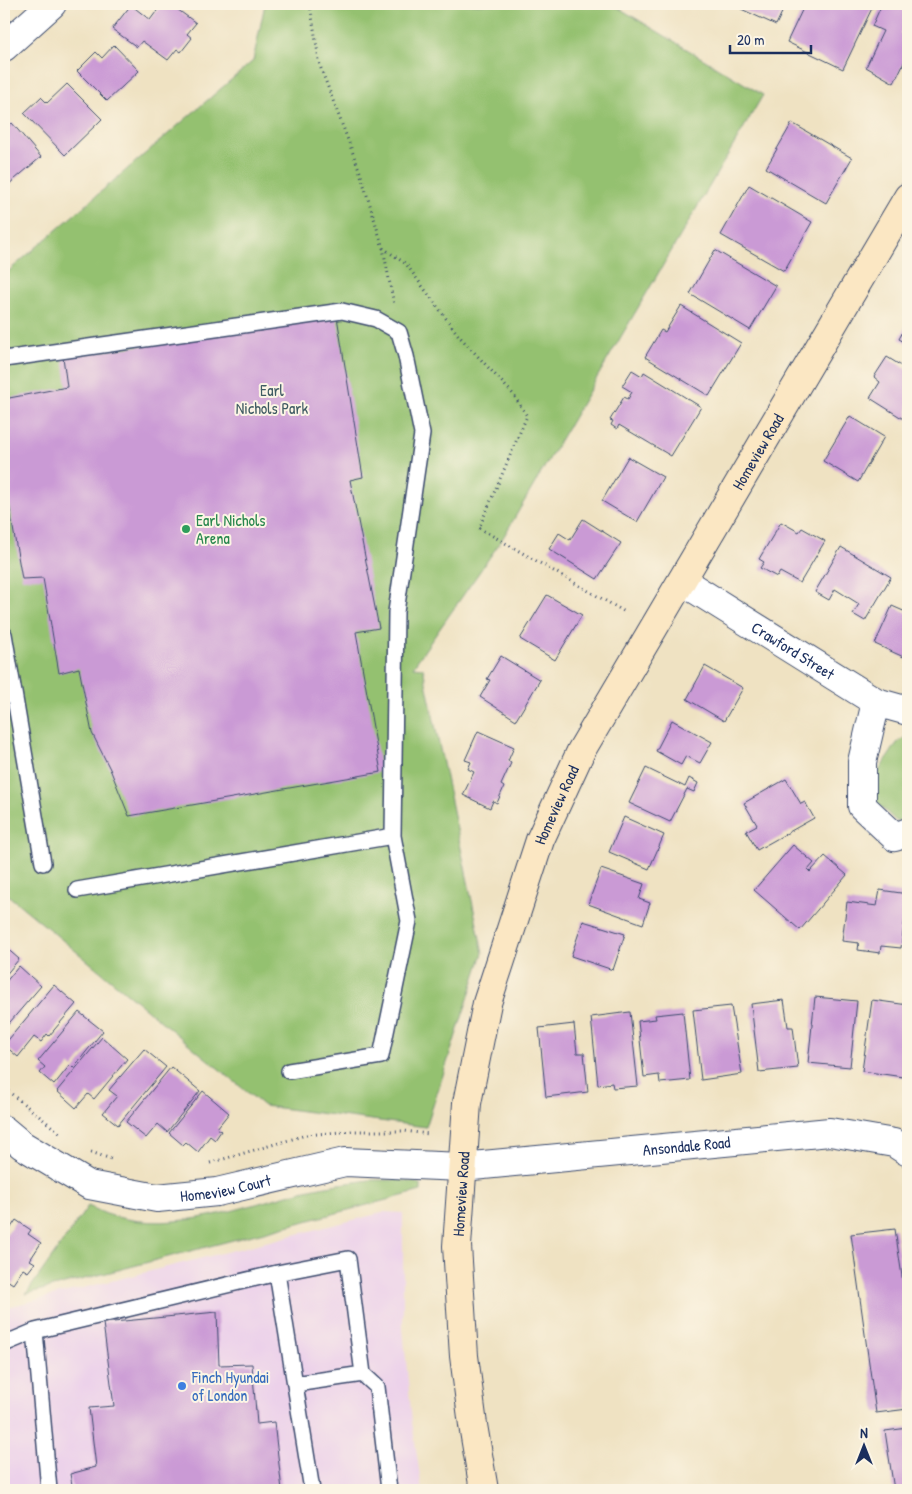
<svg xmlns="http://www.w3.org/2000/svg" width="912" height="1494" font-family="'Patrick Hand',sans-serif">
	<style>
		.built { fill: #ecd1ea }
		.green { fill: #94c170; stroke: #587867 }
		.building { fill: #ca9ad5 }
		.lines { fill: none; stroke-linecap: round; stroke-linejoin: round }
		.lane-casing { stroke: #3b4a6d; stroke-width: 18 }
		.street-casing { stroke: #3b4a6d; stroke-width: 30 }
		.secondary-casing { stroke: #3b4a6d; stroke-width: 30 }
		.path { stroke: #3b4a6d; stroke-width: 3; stroke-dasharray: 1 4; stroke-linecap: butt }
		.lane { stroke: #fff; stroke-width: 15 }
		.street { stroke: #fff; stroke-width: 28 }
		.secondary { stroke: #fbe7c3; stroke-width: 28 }
		.leisure-dot { fill: #2e9e5b; stroke: #fcf5e5; stroke-width: 2 }
		.shop-dot { fill: #3f7fe0; stroke: #fcf5e5; stroke-width: 2 }
		.labels { text-anchor: middle; dominant-baseline: central; stroke-width: 4; stroke-linejoin: round; paint-order: stroke }
		.park-label { font-size: 16px; fill: #3f5b63; stroke: #fcf5e5 }
		.street-label { font-size: 16px; fill: #1b2f5e; stroke: #fcf5e5 }
		.leisure-label { font-size: 16px; fill: #27864d; stroke: #fcf5e5; text-anchor: start }
		.shop-label { font-size: 16px; fill: #366cbe; stroke: #fcf5e5; text-anchor: start }
	</style>
	<rect width="100%" height="100%" fill="#fcf5e5"/>
	<filter id="ink" filterUnits="userSpaceOnUse"><feTurbulence type="fractalNoise" baseFrequency=".02" numOctaves="2"/><feDisplacementMap in="SourceGraphic" scale="10" xChannelSelector="R" yChannelSelector="G"/><feConvolveMatrix kernelMatrix="1 2 1 2 8 2 1 2 1" color-interpolation-filters="sRGB"/></filter>
	<filter id="wash" filterUnits="userSpaceOnUse"><feTurbulence type="fractalNoise" baseFrequency=".0096" numOctaves="4" result="noise"/><feDisplacementMap in="SourceGraphic" scale="20" xChannelSelector="R" yChannelSelector="G"/><feGaussianBlur stdDeviation="1.12" result="paint"/><feColorMatrix in="noise" values="0 0 0 0 0 0 0 0 0 0 0 0 0 0 0 0 0 1.4 0 .05"/><feComposite in="paint" operator="in"/></filter>
	<g filter="url(#wash)">
		<rect width="100%" height="100%" fill="#efe2c2"/>
		<path class="built" d="M385 1212 403 1213V1329L412 1422 422 1490H4V1308Z"/>
		<path class="green" d="M265 4H612L763 95 501 541 413 667 423 668 483 953 426 1127 264 1106 4 892V275L253 61Z
			M908 736V821H896L874 800 873 784 880 769 897 743Z
			M370 1180H401L421 1184V1191L26 1294 88 1206C96 1209 104 1214 113 1216 178 1234 243 1206 306 1190 327 1185 348 1183 370 1180Z"/>
		<g id="blocks">
			<path class="building" d="M162 4H170L196 23 187 34 192 38 181 52 177 49 168 60 142 41 137 47 112 29 131 5 150 20Z
				M741 4H786L776 25 739 8Z
				M805 4H874L843 69 787 42Z
				M882 4H896L908 9V17L900 34 908 38V54L894 83 866 67 883 31 872 26Z
				M114 45 139 71 107 101 77 71 96 52 102 58Z
				M67 84 102 119 65 155 24 113 41 97 47 103Z
				M12 123 41 157 8 185 4 180V131Z
				M792 123 852 158 826 203 766 168Z
				M749 185 812 222 784 271 721 235Z
				M715 250 776 286 750 330 690 294Z
				M681 306 741 343 709 396 645 357 661 330 665 332Z
				M337 317 363 477 350 480 379 628 356 632 381 772 129 816 110 769 92 733 79 668 59 673 43 578 22 579 4 477V399L67 387 63 357Z
				M908 322V344L899 339Z
				M887 357 908 370V416L905 420 870 398 880 382 874 377Z
				M632 370 642 376 644 372 701 407 671 456 619 425 617 429 611 425 613 421 610 420 624 397 628 399 632 392 622 386Z
				M850 416 884 437 858 482 823 461Z
				M628 457 663 477 637 522 602 501Z
				M583 519 621 543 597 579 549 549 559 533 570 540Z
				M781 522 799 532 802 528 825 541 800 583 780 572 777 577 760 568 764 562 759 559Z
				M841 547 891 577 865 621 853 614 859 604 835 589 829 600 815 592Z
				M547 595 582 615 555 660 520 639Z
				M892 606 908 613V659L875 644Z
				M501 656 540 680 516 720 480 697 490 680 487 679Z
				M705 666 743 688 724 721 687 699Z
				M672 720 712 742 700 763 686 756 681 765 656 751Z
				M478 731 514 747 508 761 511 763 501 785 504 787 497 803 493 801 490 808 463 795 474 772 468 769 471 762 465 760Z
				M646 768 685 787 689 778 698 783 694 792 687 789 670 822 629 803Z
				M786 779 801 804 805 802 814 818 757 850 746 831 757 825 744 803Z
				M624 817 664 835 649 869 609 852Z
				M793 845 814 863 808 870 810 872 825 856 847 875 800 930 754 890Z
				M601 869 644 884 639 899 650 903 643 924 588 904Z
				M880 890 908 894 901 948 881 946 880 953 858 950 859 943 842 941 847 902 877 906Z
				M583 921 625 934 613 970 571 956Z
				M4 946 19 959 4 977Z
				M19 966 41 986 4 1029V984Z
				M54 985 76 1004 49 1036 47 1034 41 1042 34 1037 18 1057 4 1045Z
				M815 997 857 1001 850 1067 808 1063Z
				M784 1000 788 1027H793L798 1068 759 1072 751 1004Z
				M872 1000 908 1005V1028H906L905 1032H908V1038L903 1077 862 1071Z
				M731 1006 742 1074 701 1080 693 1010Z
				M79 1012 103 1031 73 1068 70 1065 54 1085 40 1073 45 1067 38 1061Z
				M630 1012 638 1086 613 1088 612 1083 598 1085 591 1017Z
				M683 1012 690 1080 660 1083 659 1075 644 1077 638 1021 656 1019 655 1015Z
				M574 1024 577 1053H584L588 1092 546 1097 539 1028Z
				M102 1037 127 1059 94 1099 88 1094 76 1108 57 1091Z
				M144 1049 166 1067 118 1125 103 1113 117 1096 109 1090Z
				M171 1067 200 1091 167 1132 158 1124 146 1138 126 1122Z
				M203 1091 229 1113 217 1128 221 1131 215 1140 210 1136 198 1152 186 1142 183 1145 169 1133Z
				M16 1220 31 1230 28 1234 41 1243 30 1260 35 1263 28 1272 23 1269 13 1284 4 1278V1238Z
				M895 1229 908 1317V1409L876 1413 851 1234Z
				M217 1312 219 1365 252 1364 257 1424 274 1422 282 1490H73L70 1474 96 1467 89 1408 114 1406 103 1323Z
				M908 1428V1490H894L885 1431Z"/>
		</g>
	</g>
	<g filter="url(#ink)">
		<use href="#blocks" fill-opacity="0" stroke="#3b4a6d" stroke-width="1"/>
		<g class="lines">
			<defs>
				<path id="lane" d="M4 359 342 311 376 319 399 332 406 356 422 434 396 612 393 836
					M4 634 43 863
					M77 890 393 836 409 921 381 1056 289 1071
					M4 1344 35 1331
					M295 1384 363 1374
					M49 1490 35 1331 277 1273
					M312 1490 277 1273 348 1259 363 1374 377 1387 389 1490"/>
				<g id="street">
					<path d="M4 47 52 4"/>
					<path id="s1" d="M682 581 876 702 908 711"/>
					<path d="M876 702 862 762V806L895 837 908 832"/>
					<path id="s2" d="M4 1130 22 1145 89 1185 157 1198 217 1192 345 1162 462 1167 830 1132 894 1143 908 1152"/>
				</g>
				<g id="secondary">
					<path id="s3" d="M484 1490 473 1425 464 1356 457 1246 467 1103 487 1003 540 840 581 751 908 197"/>
				</g>
			</defs>
			<use href="#lane" class="lane-casing"/>
			<use href="#street" class="street-casing"/>
			<use href="#secondary" class="secondary-casing"/>
			<path class="path" d="M310 4 320 66 360 172 383 248 394 305
				M383 248 406 264 459 336 513 394 527 416 479 528 625 612
				M4 1088 60 1133
				M91 1152 111 1159
				M210 1163 306 1135 352 1131H404L429 1134"/>
			<use href="#lane" class="lane"/>
			<use href="#street" class="street"/>
			<use href="#secondary" class="secondary"/>
		</g>
	</g>
	<circle class="leisure-dot" cx="186" cy="529" r="5"/>
	<circle class="shop-dot" cx="182" cy="1386" r="5"/>
	<g class="labels">
		<g class="park-label">
			<text x="272" y="390">Earl<tspan x="272" dy="18">Nichols Park</tspan></text>
		</g>
		<g class="street-label">
			<text stroke="none"><textPath href="#s3" startOffset="1108">Homeview Road</textPath></text>
			<text stroke="none"><textPath href="#s1" startOffset="131">Crawford Street</textPath></text>
			<text stroke="none"><textPath href="#s3" startOffset="701">Homeview Road</textPath></text>
			<text stroke="none"><textPath href="#s2" startOffset="705">Ansondale Road</textPath></text>
			<text stroke="none"><textPath href="#s2" startOffset="240">Homeview Court</textPath></text>
			<text stroke="none"><textPath href="#s3" startOffset="298">Homeview Road</textPath></text>
		</g>
		<g class="leisure-label">
			<text x="196" y="520">Earl Nichols<tspan x="196" dy="18">Arena</tspan></text>
		</g>
		<g class="shop-label">
			<text x="192" y="1377">Finch Hyundai<tspan x="192" dy="18">of London</tspan></text>
		</g>
	</g>
	<rect width="912" height="1494" fill="none" stroke="#fcf5e5" stroke-width="20"/>
	<g transform="translate(864 1446)" stroke="#fcf5e5" stroke-width="4" paint-order="stroke">
	<path d="M0-4L9 19L0 12L-9 19Z" fill="#1b2f5e"/>
	<text y="-8" font-size="14" font-weight="bold" text-anchor="middle" fill="#1b2f5e">N</text>
	</g>
	<path d="M730 45v8h81v-8" fill="none" stroke="#1b2f5e" stroke-width="2.5"/>
	<text x="737" y="45" font-size="15" fill="#1b2f5e" stroke="#fcf5e5" stroke-width="4" paint-order="stroke">20 m</text>
</svg>
